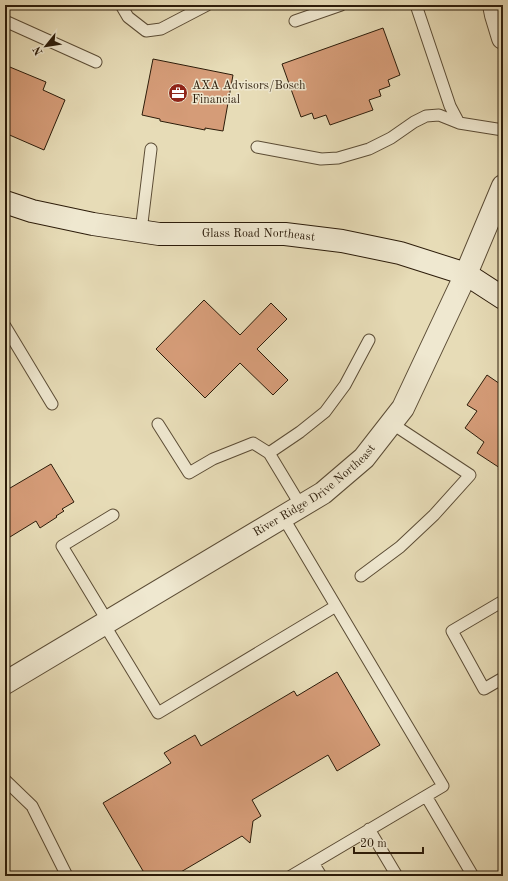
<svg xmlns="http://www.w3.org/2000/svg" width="508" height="881" font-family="'Old Standard TT',serif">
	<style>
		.building { fill: #d59c78; stroke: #2c1c0a }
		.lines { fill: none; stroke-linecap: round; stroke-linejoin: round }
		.lane-casing { stroke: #5b4c35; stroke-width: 13 }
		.street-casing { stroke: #5b4c35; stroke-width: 24 }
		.secondary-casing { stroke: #2c1c0a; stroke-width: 24 }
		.lane { stroke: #efe8d0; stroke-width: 11 }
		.street { stroke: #efe8d0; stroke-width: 22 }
		.secondary { stroke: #efe8d0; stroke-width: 22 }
		.labels { text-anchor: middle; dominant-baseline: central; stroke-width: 3; stroke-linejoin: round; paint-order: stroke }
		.poi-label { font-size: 12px; fill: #2c1c0a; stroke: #efe8d0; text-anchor: start }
		.street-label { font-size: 12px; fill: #2c1c0a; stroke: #efe8d0 }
	</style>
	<rect width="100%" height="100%" fill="#e7dcb7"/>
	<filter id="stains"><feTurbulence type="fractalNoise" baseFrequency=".005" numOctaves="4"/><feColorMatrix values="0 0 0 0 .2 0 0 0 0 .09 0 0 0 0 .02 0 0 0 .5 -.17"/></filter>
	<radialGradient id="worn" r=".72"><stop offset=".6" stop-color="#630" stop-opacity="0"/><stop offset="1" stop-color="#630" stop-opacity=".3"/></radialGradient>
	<path class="building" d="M383 28 400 75 388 80 390 86 379 90 381 96 369 100 373 110 330 125 326 115 314 119 312 113 301 117 282 64Z
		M153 59 233 75 223 131 205 128V130L160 121V119L142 115Z
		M5 65 46 82 43 90 65 100 44 150 5 133Z
		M204 300 240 335 271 303 287 319 257 349 288 380 273 395 240 363 205 398 156 349Z
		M487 375 503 386V470L477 453 484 442 465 428 477 411 467 405Z
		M51 464 74 502 62 509 64 511 56 516 57 517 40 528 36 521 5 540V491Z
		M337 672 380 745 337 771 328 755 252 800 261 816 253 821 250 843 242 836 174 876H146L103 803 171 763 164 753 195 735 201 746 294 691 297 696Z"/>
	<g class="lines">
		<defs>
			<path id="lane" d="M121 5 128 17 146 31 161 29 207 5
				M416 5 450 106 459 123
				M5 21 96 62
				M295 21 341 5
				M257 147 321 159 338 158 369 149 391 138 414 122 426 116 439 115 459 123 503 130
				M141 231 151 149
				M5 326 52 404
				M158 424 189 473 213 459 253 443 269 453
				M301 506 269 453 300 432 325 412 345 385 369 340
				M283 517 443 786 291 876
				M361 576 400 547 434 515 470 475 391 423
				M503 601 452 631 484 689 503 678
				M108 622 62 546 113 515
				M104 624 158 713 336 606
				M5 780 32 806 67 876
				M426 796 473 876
				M369 829 397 876
				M313 863 321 876"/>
			<g id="street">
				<path d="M494 5 496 15 503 38"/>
				<path id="s1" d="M5 683 323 493 364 458 403 408 466 274 503 186"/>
			</g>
			<g id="secondary">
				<path id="s2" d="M5 202 32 211 93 224 159 234H285L342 241 400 253 466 274 503 298"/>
			</g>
		</defs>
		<use href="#lane" class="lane-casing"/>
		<use href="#street" class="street-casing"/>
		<use href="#secondary" class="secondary-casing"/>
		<use href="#lane" class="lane"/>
		<use href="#street" class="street"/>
		<use href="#secondary" class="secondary"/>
	</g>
	<defs>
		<symbol id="office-disc" viewBox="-11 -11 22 22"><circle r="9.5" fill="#8f2418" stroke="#efe8d0"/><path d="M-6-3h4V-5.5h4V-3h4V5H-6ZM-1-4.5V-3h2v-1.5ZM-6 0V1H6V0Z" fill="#fff"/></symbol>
	</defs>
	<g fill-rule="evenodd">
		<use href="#office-disc" x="167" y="82" width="22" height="22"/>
	</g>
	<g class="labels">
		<g class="poi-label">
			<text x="192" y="86">AXA Advisors/Bosch<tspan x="192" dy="14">Financial</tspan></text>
		</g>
		<g class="street-label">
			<text stroke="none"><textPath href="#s2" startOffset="257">Glass Road Northeast</textPath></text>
			<text stroke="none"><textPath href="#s1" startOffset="365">River Ridge Drive Northeast</textPath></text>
		</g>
	</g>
	<rect width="508" height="881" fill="none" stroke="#e7dcb7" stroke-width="20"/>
	<rect x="6" y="6" width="496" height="869" fill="none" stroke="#2c1c0a" stroke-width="2"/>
	<rect x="10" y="10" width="488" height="861" fill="none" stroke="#2c1c0a"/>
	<g transform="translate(46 46) rotate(240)" stroke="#efe8d0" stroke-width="3" paint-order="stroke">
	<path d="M0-3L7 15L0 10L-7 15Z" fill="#2c1c0a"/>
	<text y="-6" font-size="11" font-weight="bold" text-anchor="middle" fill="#2c1c0a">N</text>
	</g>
	<path d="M354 847v6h69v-6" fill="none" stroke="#2c1c0a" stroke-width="2"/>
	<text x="360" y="847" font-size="12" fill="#2c1c0a" stroke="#efe8d0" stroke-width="3" paint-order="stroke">20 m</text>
	<rect width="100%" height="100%" filter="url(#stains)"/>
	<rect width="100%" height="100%" fill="url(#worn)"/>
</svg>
